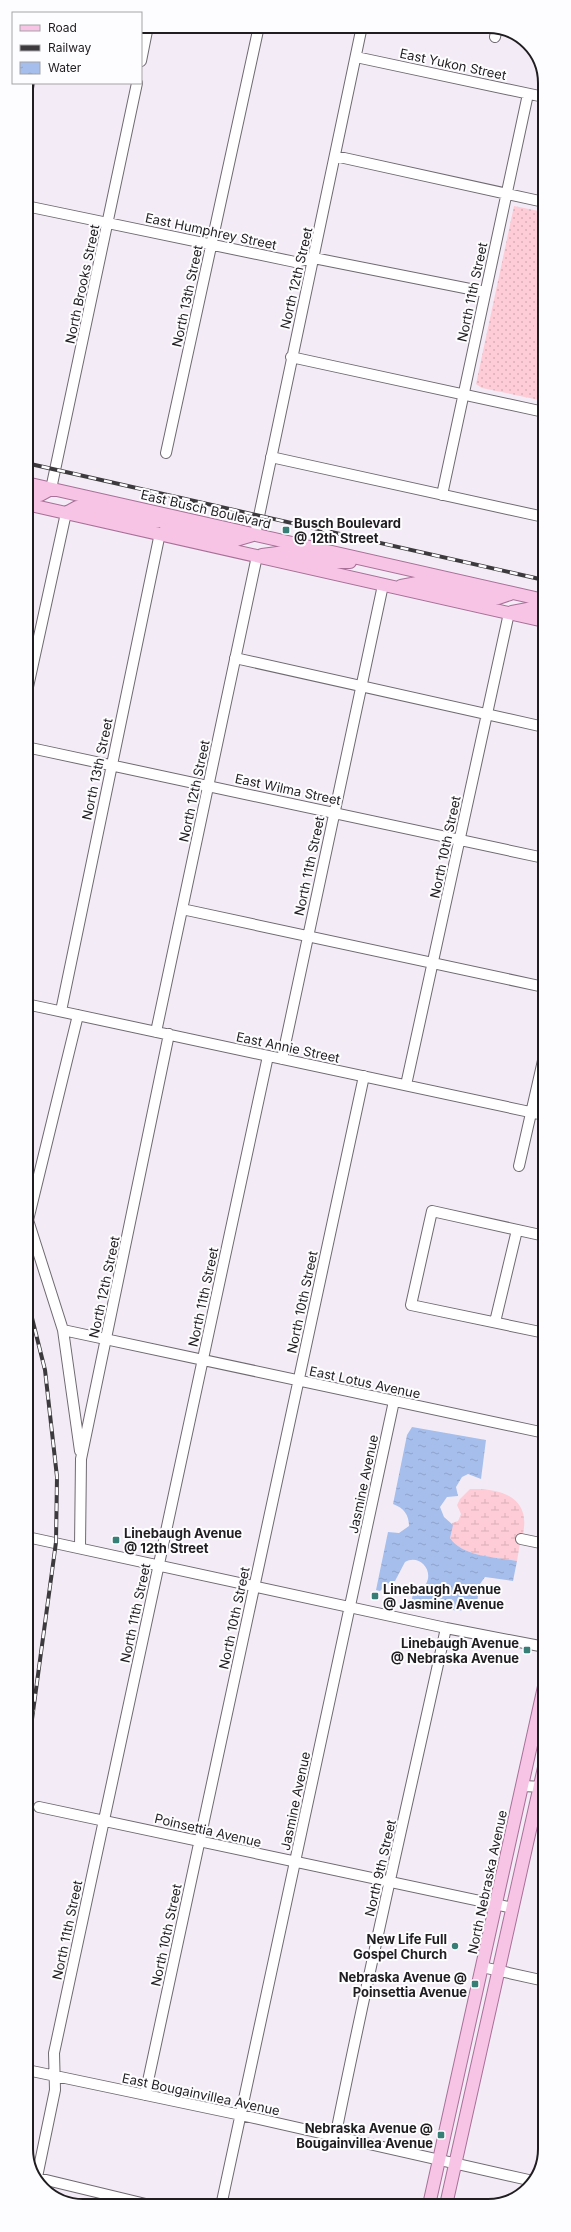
<svg xmlns="http://www.w3.org/2000/svg" width="571" height="2232" font-family="Inter,sans-serif">
	<style>
		.grass { fill: url(#grass-dots) }
		.wetland { fill: url(#wetland-marsh) }
		.garden { fill: #fdccd6 }
		.water { fill: url(#water-ripples) }
		.lines { fill: none; stroke-linecap: round; stroke-linejoin: round }
		.minor-casing { stroke: #6f6972; stroke-width: 12 }
		.major-casing { stroke: #a87097; stroke-width: 14 }
		.minor { stroke: #fff; stroke-width: 10 }
		.major { stroke: #f7c4e6; stroke-width: 12 }
		.rail-casing { stroke: #3d3a3e; stroke-width: 4 }
		.rail { stroke: #fdfcfe; stroke-width: 2.5; stroke-dasharray: 8; stroke-linecap: butt }
		.poi-dot { fill: #377e76; stroke: #fdfcfe; stroke-width: 1.5 }
		.labels { text-anchor: middle; dominant-baseline: central; stroke-width: 4; stroke-linejoin: round; paint-order: stroke }
		.street-label { font-size: 13px; fill: #201d21; stroke: #fdfcfe }
		.poi-label { font-size: 13px; font-weight: bold; fill: #201d21; stroke: #fdfcfe; text-anchor: end }
		.rim { fill: none; stroke: #201d21; stroke-width: 2 }
	</style>
	<defs>
		<pattern id="grass-dots" width="8" height="8" patternUnits="userSpaceOnUse"><rect width="8" height="8" fill="#fdccd6"/><path d="M2 2h.1M6 6h.1" fill="none" stroke="#d9afb7" stroke-width="1.8" stroke-linecap="round"/></pattern>
		<pattern id="wetland-marsh" width="20" height="14" patternUnits="userSpaceOnUse"><rect width="20" height="14" fill="#fdccd6"/><path d="M1 5h8M5 5V1M11 12h8M15 12V8" fill="none" stroke="#d9afb7"/></pattern>
		<pattern id="water-ripples" width="26" height="14" patternUnits="userSpaceOnUse"><rect width="26" height="14" fill="#a6beec"/><path d="M2 4q2-2 4 0t4 0M15 11q2-2 4 0t4 0" fill="none" stroke="#8fa3ca"/></pattern>
	</defs>
	<rect width="100%" height="100%" fill="#f3ecf6"/>
	<path class="grass" d="M514 206 544 212V401L482 388 476 384Z"/>
	<path class="wetland" d="M470 1489C501 1488 531 1497 523 1534L518 1533 516 1542 520 1543 517 1561C495 1557 463 1557 450 1538L452 1523 458 1521 461 1514 457 1505 460 1499Z"/>
	<path class="garden" d="M544 241V336L533 335Z"/>
	<path class="water" d="M412 1427 486 1440 481 1479 468 1474 462 1477 456 1487 458 1496 447 1497 440 1507 444 1517 453 1525 450 1538C463 1557 496 1557 517 1561L513 1581 485 1577 480 1584 476 1608 457 1611 412 1599 413 1593C417 1590 424 1587 426 1584 434 1570 419 1554 405 1562L395 1581H391L380 1591 376 1590 388 1532 399 1533 409 1526C409 1515 404 1508 393 1504L407 1435Z"/>
	<g class="lines">
		<defs>
			<path id="minor" d="M495 37 497 27
				M356 57 544 97
				M141 61 148 26
				M26 98 29 83
				M335 156 544 202
				M26 206 295 262 314 258 485 292
				M291 357 544 412
				M166 453 259 26
				M271 457 544 517
				M51 489 137 83
				M442 495 528 94
				M255 535 362 26
				M235 658 544 727
				M26 696 66 513
				M26 747 544 858
				M182 909 544 987
				M26 1004 544 1115
				M61 1011 160 533
				M156 1032 257 556
				M282 1059 383 585
				M406 1085 509 613
				M519 1166 544 1056
				M27 1217 63 1330 80 1451
				M28 1220 78 1015
				M545 1236 432 1211 411 1305 545 1333
				M495 1322 517 1230
				M63 1330 545 1433
				M27 1537 446 1628 545 1647
				M521 1539 545 1544
				M80 1547 81 1459 169 1034
				M522 1786 545 1787
				M39 1807 513 1908
				M482 1967 545 1981
				M27 2070 241 2115 533 2181
				M145 2095 364 1076
				M335 2138C369 1967 409 1798 446 1628
				M37 2177 55 2090 54 2053 268 1056
				M38 2178 154 2206
				M221 2206 394 1401"/>
			<path id="major" d="M26 483 544 600
				M26 495H40L51 489
				M26 504 544 621
				M66 513 77 507H89L153 522 175 519
				M166 529 174 528 236 540 253 535
				M262 555 285 552 333 562H350
				M401 586 417 583 488 598H498L510 594
				M512 612 533 608 544 610
				M429 2205 545 1682
				M446 2205 545 1763"/>
		</defs>
		<use href="#minor" class="minor-casing"/>
		<use href="#major" class="major-casing"/>
		<use href="#minor" class="minor"/>
		<use href="#major" class="major"/>
		<defs>
			<path id="rail" d="M26 463 544 580
				M27 1298 45 1370 57 1477 56 1542 27 1756"/>
		</defs>
		<use href="#rail" class="rail-casing"/>
		<use href="#rail" class="rail"/>
	</g>
	<g class="poi-dot">
		<rect x="282" y="526" width="8" height="8" rx="2"/>
		<rect x="112" y="1536" width="8" height="8" rx="2"/>
		<rect x="371" y="1592" width="8" height="8" rx="2"/>
		<rect x="523" y="1646" width="8" height="8" rx="2"/>
		<circle cx="455" cy="1946" r="4"/>
		<rect x="471" y="1980" width="8" height="8" rx="2"/>
		<rect x="437" y="2131" width="8" height="8" rx="2"/>
	</g>
	<g class="labels">
		<g class="street-label">
			<text transform="translate(453 64) rotate(12)">East Yukon Street</text>
			<text transform="translate(211 231) rotate(12)">East Humphrey Street</text>
			<text transform="translate(296 278) rotate(-77)">North 12th Street</text>
			<text transform="translate(82 284) rotate(-78)">North Brooks Street</text>
			<text transform="translate(472 292) rotate(-78)">North 11th Street</text>
			<text transform="translate(187 296) rotate(-78)">North 13th Street</text>
			<text transform="translate(206 509) rotate(13)">East Busch Boulevard</text>
			<text transform="translate(97 769) rotate(-78)">North 13th Street</text>
			<text transform="translate(288 789) rotate(12)">East Wilma Street</text>
			<text transform="translate(194 791) rotate(-78)">North 12th Street</text>
			<text transform="translate(445 847) rotate(-78)">North 10th Street</text>
			<text transform="translate(309 866) rotate(-78)">North 11th Street</text>
			<text transform="translate(288 1047) rotate(12)">East Annie Street</text>
			<text transform="translate(104 1287) rotate(-78)">North 12th Street</text>
			<text transform="translate(203 1297) rotate(-78)">North 11th Street</text>
			<text transform="translate(302 1302) rotate(-78)">North 10th Street</text>
			<text transform="translate(365 1382) rotate(12)">East Lotus Avenue</text>
			<text transform="translate(363 1484) rotate(-78)">Jasmine Avenue</text>
			<text transform="translate(135 1613) rotate(-78)">North 11th Street</text>
			<text transform="translate(234 1618) rotate(-78)">North 10th Street</text>
			<text transform="translate(295 1801) rotate(-78)">Jasmine Avenue</text>
			<text transform="translate(208 1830) rotate(13)">Poinsettia Avenue</text>
			<text transform="translate(380 1868) rotate(-77)">North 9th Street</text>
			<text transform="translate(487 1882) rotate(-78)">North Nebraska Avenue</text>
			<text transform="translate(67 1930) rotate(-78)">North 11th Street</text>
			<text transform="translate(166 1935) rotate(-78)">North 10th Street</text>
			<text transform="translate(201 2094) rotate(12)">East Bougainvillea Avenue</text>
		</g>
		<g class="poi-label">
			<text x="294" y="523" text-anchor="start">Busch Boulevard<tspan x="294" dy="15">@ 12th Street</tspan></text>
			<text x="124" y="1533" text-anchor="start">Linebaugh Avenue<tspan x="124" dy="15">@ 12th Street</tspan></text>
			<text x="383" y="1589" text-anchor="start">Linebaugh Avenue<tspan x="383" dy="15">@ Jasmine Avenue</tspan></text>
			<text x="519" y="1643">Linebaugh Avenue<tspan x="519" dy="15">@ Nebraska Avenue</tspan></text>
			<text x="447" y="1939">New Life Full<tspan x="447" dy="15">Gospel Church</tspan></text>
			<text x="467" y="1977">Nebraska Avenue @<tspan x="467" dy="15">Poinsettia Avenue</tspan></text>
			<text x="433" y="2128">Nebraska Avenue @<tspan x="433" dy="15">Bougainvillea Avenue</tspan></text>
		</g>
	</g>
	<path d="M0 0H571V2232H0ZM83 33H488A50 50 0 0 1 538 83V2149A50 50 0 0 1 488 2199H83A50 50 0 0 1 33 2149V83A50 50 0 0 1 83 33Z" fill="#fdfcfe" fill-rule="evenodd"/>
	<path class="rim" d="M83 33H488A50 50 0 0 1 538 83V2149A50 50 0 0 1 488 2199H83A50 50 0 0 1 33 2149V83A50 50 0 0 1 83 33Z"/>
	<rect x="12" y="12" width="130" height="72" fill="#fdfcfe" stroke="#a5a3a6"/>
	<rect x="20" y="25" width="20" height="6" fill="#f7c4e6" stroke="#a5a3a6"/>
	<text x="48" y="32" font-size="12" fill="#201d21">Road</text>
	<rect x="20" y="45" width="20" height="6" fill="#3d3a3e" stroke="#a5a3a6"/>
	<text x="48" y="52" font-size="12" fill="#201d21">Railway</text>
	<rect x="20" y="62" width="20" height="12" fill="url(#water-ripples)" stroke="#a5a3a6"/>
	<text x="48" y="72" font-size="12" fill="#201d21">Water</text>
</svg>
